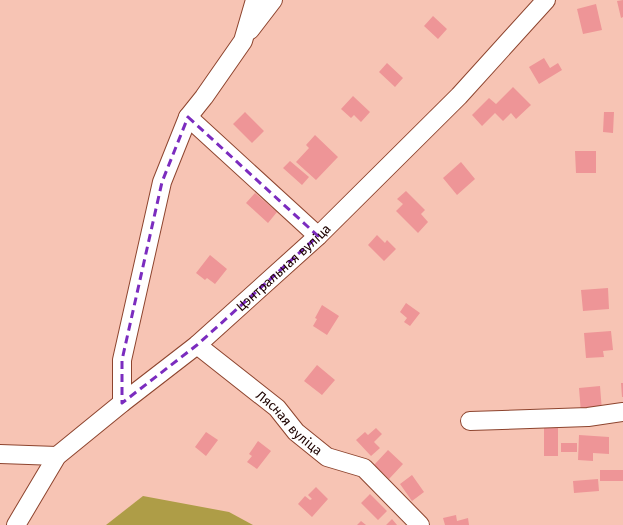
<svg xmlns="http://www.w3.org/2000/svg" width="623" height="525" font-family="'Fira Sans',sans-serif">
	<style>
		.forest { fill: #ae9d47 }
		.building { fill: #ee9597 }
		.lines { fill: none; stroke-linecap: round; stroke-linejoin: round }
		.minor-casing { stroke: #8d442e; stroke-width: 20 }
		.minor { stroke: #fff; stroke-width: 18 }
		.marked { fill: none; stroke: #7b2cbf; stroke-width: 3; stroke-dasharray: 8 5; stroke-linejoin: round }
		.labels { text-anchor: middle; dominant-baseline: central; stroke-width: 3.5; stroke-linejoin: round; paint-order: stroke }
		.street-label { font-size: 13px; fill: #1e0300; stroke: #f9d6cb }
	</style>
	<rect width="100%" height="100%" fill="#f7c4b4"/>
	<path class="forest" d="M143 496 229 512 253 525H106Z"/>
	<path class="building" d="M623 0V17L621 18 617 1Z
		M596 4 602 30 583 34 577 9Z
		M433 16 447 29 438 39 424 26Z
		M544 58 550 68 558 63 562 70 539 84 529 67Z
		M387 63 403 78 395 87 379 72Z
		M513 87 531 105 516 119 511 113 503 121 495 113 482 126 472 115 489 98 496 104Z
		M353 96 370 112 361 122 354 115 351 118 341 109Z
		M245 112 264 131 252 143 233 124Z
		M604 112H614L613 133 603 132Z
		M315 135 338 157 316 180 296 162 309 148 306 145Z
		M575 151H596V173H576Z
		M290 161 309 177 302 185 283 168Z
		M461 162 475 179 457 195 443 178Z
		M406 191 425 210 421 214 428 222 418 233 396 211 403 204 397 199Z
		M255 193 277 212 268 223 246 203Z
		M377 235 385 243 387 240 396 249 384 261 368 245Z
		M210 255 227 269 215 284 207 278 205 280 196 273Z
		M608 288 609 309 583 311 581 290Z
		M406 303 420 313 410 326 404 322 407 318 400 312Z
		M322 305 339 316 327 335 313 326 317 319 315 318Z
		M611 331 613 350 603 351 604 357 586 358 584 333Z
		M317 365 335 380 322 395 304 381Z
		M621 383H623V397H622Z
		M600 386 602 411 581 413 579 388Z
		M544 423H558V456H544Z
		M376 428 382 434 374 442 380 448 371 456 356 440 365 432 368 435Z
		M206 432 218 440 206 456 195 447Z
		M579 435 609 437V454L593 453V461L578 460Z
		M258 441 271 451 257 469 247 462 252 456 249 454Z
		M561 443H577V452H561Z
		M388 450 403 464 389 479 374 465Z
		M600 470H623V481H600Z
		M412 475 424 492 412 501 400 484Z
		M598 479 599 491 574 493 573 481Z
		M316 487 328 499 312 517 298 504 305 496 310 500 312 499 308 495Z
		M370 494 387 511 378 520 361 503Z
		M456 515 457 521 468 518 469 525H445L443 518Z
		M392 519 397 525H386Z
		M361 521 366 525H357Z"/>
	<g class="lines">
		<defs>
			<g id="minor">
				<path d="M250 30 273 0"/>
				<path d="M188 117 318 236"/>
				<path id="s1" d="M197 345 277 408 296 432 327 457 364 468 420 525"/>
				<path d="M122 403V360L162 182 188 117 204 97 243 41 255 0"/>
				<path d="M470 421 588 417 623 412"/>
				<path d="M0 454 57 456"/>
				<path id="s2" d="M16 525 57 456 122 403 197 345 318 236 459 96 546 0"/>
			</g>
		</defs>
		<use href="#minor" class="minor-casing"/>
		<use href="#minor" class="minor"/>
	</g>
	<path class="marked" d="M188 117 318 236 197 345 122 403V360L162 182Z"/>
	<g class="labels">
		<g class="street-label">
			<text stroke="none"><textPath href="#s2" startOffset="375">Цэнтральная вуліца</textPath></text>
			<text stroke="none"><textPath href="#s1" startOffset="121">Лясная вуліца</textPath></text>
		</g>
	</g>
</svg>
